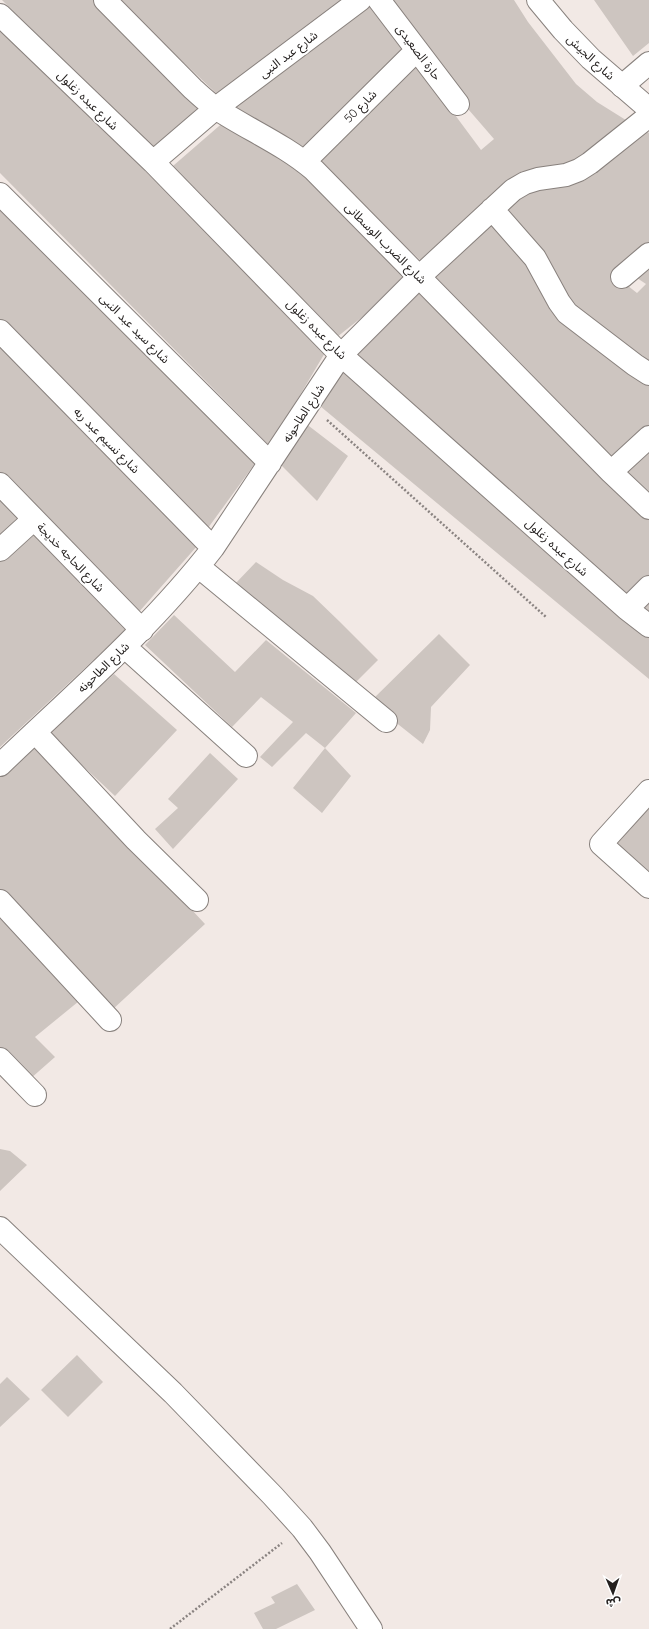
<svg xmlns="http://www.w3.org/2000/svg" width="649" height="1629" font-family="Quicksand,'Noto Sans Arabic',sans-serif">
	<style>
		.building { fill: #cdc5c0 }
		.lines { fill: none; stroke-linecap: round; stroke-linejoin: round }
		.street-casing { stroke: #88817d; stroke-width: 24 }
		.secondary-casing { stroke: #88817d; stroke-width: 24 }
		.path { stroke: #8a8381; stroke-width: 2.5; stroke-dasharray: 2 2; stroke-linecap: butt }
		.street { stroke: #fff; stroke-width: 22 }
		.secondary { stroke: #fff; stroke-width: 22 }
		.labels { text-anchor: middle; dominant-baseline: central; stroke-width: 4; stroke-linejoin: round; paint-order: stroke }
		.street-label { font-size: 12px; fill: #24201f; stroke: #fff }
	</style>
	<rect width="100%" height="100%" fill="#f2e9e5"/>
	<path class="building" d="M2 0H94L203 103 152 152Z
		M118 0H344L219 96Z
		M367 0 408 48 302 153 229 105Z
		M387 0H514L528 22 576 84 597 102 629 122 577 168 522 171 499 188 421 261 314 160 415 61 481 150 494 139 462 102Z
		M594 0H649V43L633 56Z
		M0 26 326 351 270 446 0 173Z
		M226 120 293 161 410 279 337 337 166 172Z
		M643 128 649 133V244L614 275 637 293 646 284 634 276 649 261V372L564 307 500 213 533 190Z
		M0 202 259 458 208 528 0 319Z
		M492 217 531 261 649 382V430L613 461 429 278Z
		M418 289 649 517V575L627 597 345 352Z
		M0 346 198 545 138 613 0 474Z
		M345 369 649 634V679L320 406Z
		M305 423 348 456 317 501 279 463Z
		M649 449V492L626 471Z
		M0 494 22 517 0 537Z
		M31 529 129 627 0 747V557Z
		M256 562 283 580 313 596 339 621 378 660 352 686 234 585Z
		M649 597V618L637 608Z
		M174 615 235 672 266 640 356 713 325 748 306 733 272 767 260 757 293 722 261 697 232 727 145 645Z
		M439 634 470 665 431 707 430 730 423 744 370 702Z
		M114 674 177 730 115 796 49 734Z
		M35 742 205 924 112 1010 0 891V776Z
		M325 748 351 776 322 813 293 788Z
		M210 753 238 779 173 849 155 829 178 808 168 799Z
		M649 804V879L613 847Z
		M0 908 84 997 35 1037 55 1057 30 1079 0 1048Z
		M0 1149 10 1151 27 1165 0 1191Z
		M77 1355 103 1382 68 1417 41 1390Z
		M7 1377 30 1399 0 1427V1384Z
		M297 1584 315 1610 276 1629H263L254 1613 275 1603 271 1597Z"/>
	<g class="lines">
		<defs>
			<path id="street" d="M105 0 193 89C201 96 208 103 217 109 249 130 285 145 314 170L611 472 649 508
				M379 0 458 104
				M0 15 153 162 341 355 627 609 649 626
				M622 86 649 63
				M153 162 216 108 360 0
				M304 162 417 50
				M0 194 270 463
				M492 209 535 258 559 302 567 313 635 365 649 374
				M622 277 649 254
				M0 331 213 548
				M611 472 649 437
				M0 484 142 630
				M0 550 34 519
				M199 567 386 721
				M627 609 649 587
				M125 647 246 756
				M35 732 136 840 197 900
				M0 765C73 695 151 628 213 548L341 355 419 277 513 190 525 183 538 179 566 175 579 170 590 163 649 116
				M649 791 601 844 649 887
				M0 901 110 1020
				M0 1059 35 1095
				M0 1228 173 1393 272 1495 302 1528 320 1552 371 1629"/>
			<path id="secondary" d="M538 0 563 30 591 59 649 109"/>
		</defs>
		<use href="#street" class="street-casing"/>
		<use href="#secondary" class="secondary-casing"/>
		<path class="path" d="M327 420 546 617
			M170 1629 282 1543"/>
		<use href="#street" class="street"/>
		<use href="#secondary" class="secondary"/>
	</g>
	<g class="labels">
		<g class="street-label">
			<text transform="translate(419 52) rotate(53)">حارة الصعيدى</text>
			<text transform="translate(288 54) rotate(-37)">شارع عبد النبى</text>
			<text transform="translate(591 57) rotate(43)">شارع الجيش</text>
			<text transform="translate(88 100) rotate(44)">شارع عبده زغلول</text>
			<text transform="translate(360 106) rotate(-45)">شارع 50</text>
			<text transform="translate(386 243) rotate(45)">شارع الضرب الوسطانى</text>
			<text transform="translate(135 328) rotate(45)">شارع سيد عبد النبى</text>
			<text transform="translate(317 329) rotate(45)">شارع عبده زغلول</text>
			<text transform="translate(303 413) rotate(-57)">شارع الطاحونه</text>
			<text transform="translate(107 440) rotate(45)">شارع نسيم عبد ربه</text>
			<text transform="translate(557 547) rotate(42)">شارع عبده زغلول</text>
			<text transform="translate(71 557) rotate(46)">شارع الحاجه خديجة</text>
			<text transform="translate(103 667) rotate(-44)">شارع الطاحونه</text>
		</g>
	</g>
	<g transform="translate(613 1593) rotate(178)" stroke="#ffffff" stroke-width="3" paint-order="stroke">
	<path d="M0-3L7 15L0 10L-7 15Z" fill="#24201f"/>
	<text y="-6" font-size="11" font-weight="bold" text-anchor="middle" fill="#24201f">ش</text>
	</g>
</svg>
